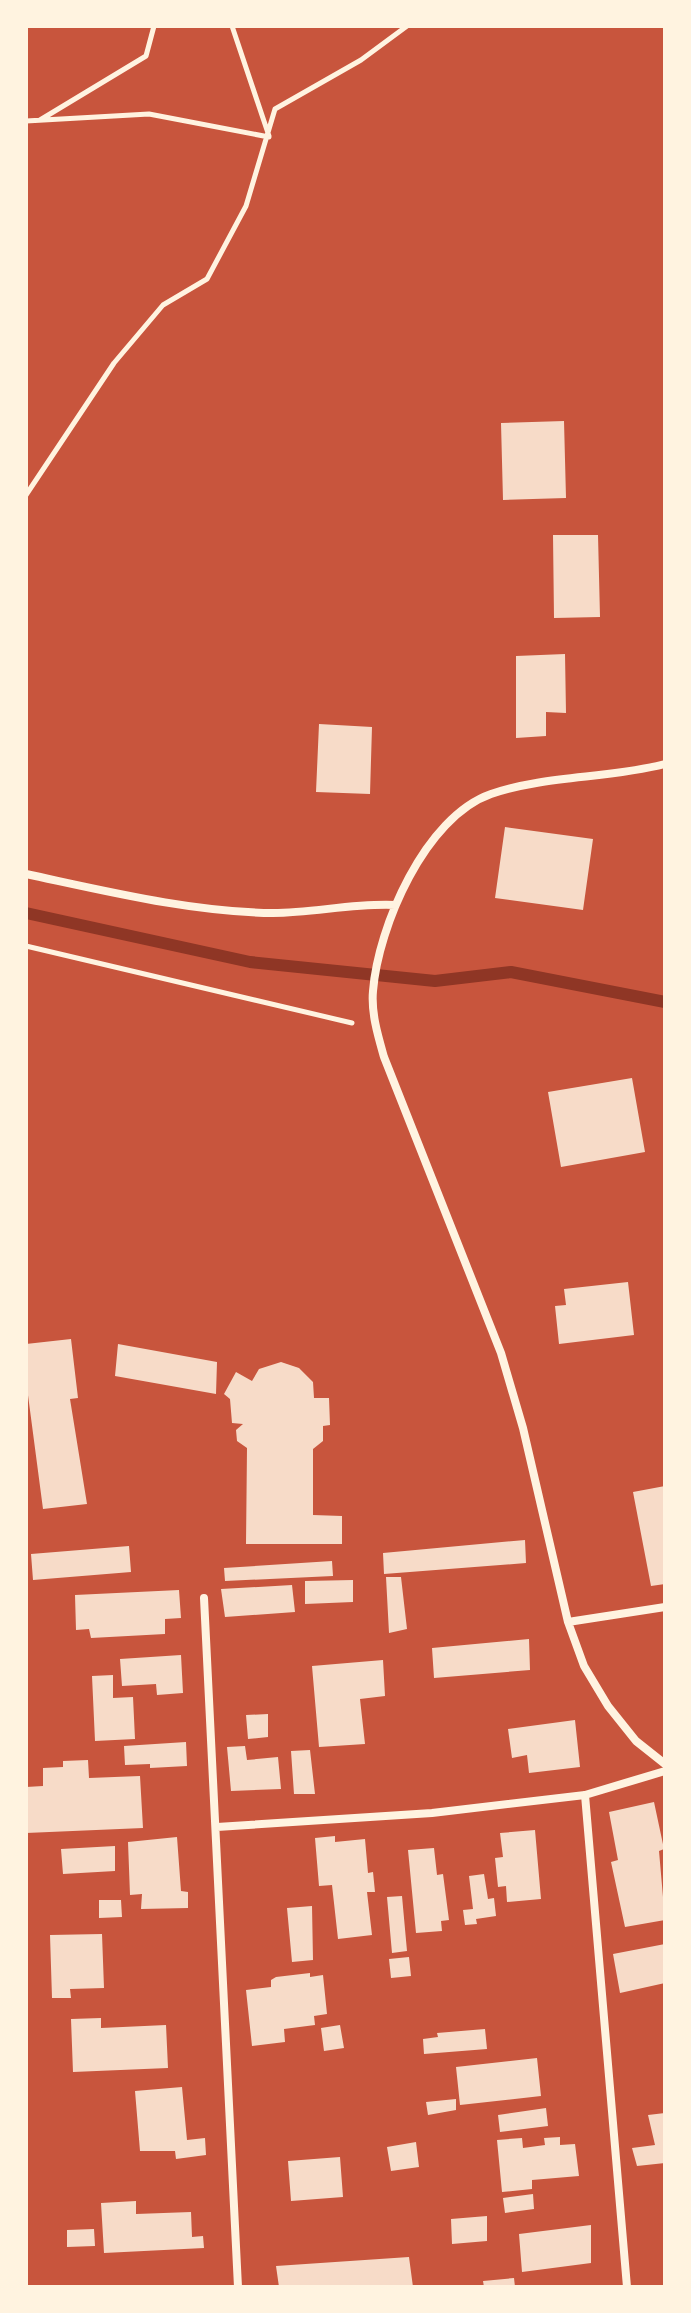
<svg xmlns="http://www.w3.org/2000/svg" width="691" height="2313" font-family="Quicksand,sans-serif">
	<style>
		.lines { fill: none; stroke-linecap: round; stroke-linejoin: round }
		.stream { stroke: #8f3625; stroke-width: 12 }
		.building { fill: #f7dbc8 }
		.path { stroke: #fff3e0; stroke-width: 5 }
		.minor { stroke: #fff3e0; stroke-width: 8 }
	</style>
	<rect width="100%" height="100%" fill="#c8553d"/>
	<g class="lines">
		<path class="stream" d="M26 913 250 962 435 981 511 972 665 1002"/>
	</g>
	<path class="building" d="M564 421 566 498 503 500 501 423Z
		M553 535H598L600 617 554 618Z
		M565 654 566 713 546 712V736L516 738V656Z
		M319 724 372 727 370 794 316 792Z
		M505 827 593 839 583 910 495 898Z
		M632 1078 645 1152 561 1167 548 1092Z
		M628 1282 634 1335 559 1344 555 1306 566 1305 564 1289Z
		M71 1339 78 1398 70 1399 87 1504 43 1509 26 1380V1344Z
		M118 1344 217 1362 216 1394 115 1376Z
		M281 1362 299 1368 313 1382 314 1398H329L330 1425 323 1426V1441L313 1449V1515L342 1516V1544H246L247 1448 237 1441 236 1430 243 1424 232 1423 230 1399 224 1394 236 1372 252 1381 259 1369Z
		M665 1486V1584L651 1586 633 1492Z
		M525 1540 526 1563 384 1574 383 1553Z
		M129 1546 131 1572 33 1580 31 1554Z
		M332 1561 333 1576 225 1581 224 1568Z
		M386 1577H401L407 1629 389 1633Z
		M353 1580V1602L305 1604V1581Z
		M292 1585 295 1612 225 1617 221 1589Z
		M179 1590 181 1618 165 1619V1634L91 1638 89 1629 76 1630 75 1595Z
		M529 1639 530 1670 434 1678 432 1648Z
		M181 1655 183 1693 157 1695 156 1684 122 1686 120 1659Z
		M383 1660 385 1696 360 1699 365 1744 319 1747 312 1666Z
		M113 1675V1698L133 1697 135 1739 95 1741 92 1676Z
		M268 1714V1737L248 1739 246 1715Z
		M575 1720 580 1767 529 1773 527 1755 512 1758 508 1729Z
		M186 1742 187 1766 150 1768V1764L125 1765 124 1746Z
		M245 1746 247 1760 278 1757 281 1789 231 1791 227 1747Z
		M310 1750 315 1794H294L291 1751Z
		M88 1760 89 1778 140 1776 143 1828 26 1833V1787L43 1786V1768L63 1767V1761Z
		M654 1802 664 1849 659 1851 665 1920 625 1927 611 1862 618 1860 609 1812Z
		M535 1830 541 1899 507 1902 506 1886 498 1887 495 1858 503 1857 500 1833Z
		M335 1836V1842L365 1839 368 1873 373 1872 375 1892H367L372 1935 338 1939 332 1885 319 1886 315 1838Z
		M177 1837 181 1891 188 1892V1908L141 1909 142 1894 130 1895 128 1842Z
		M115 1846V1871L63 1874 61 1849Z
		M434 1848 437 1875 443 1874 449 1920 441 1921 442 1931 416 1933 408 1850Z
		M484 1874 488 1899 494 1898 496 1916 476 1919 477 1924 465 1925 463 1910 473 1909 469 1876Z
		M402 1896 407 1951 392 1953 387 1897Z
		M99 1900H121L122 1917 99 1918Z
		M312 1906 313 1960 292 1962 287 1908Z
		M102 1934 104 1988 70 1989 71 1998H52L50 1935Z
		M665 1944V1983L620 1993 613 1954Z
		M409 1957 411 1976 391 1978 389 1959Z
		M310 1973V1977L323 1975 327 2014 314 2016 315 2025 284 2029 285 2042 252 2046 246 1990 271 1987V1980L276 1977Z
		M101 2018V2028L166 2025 168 2068 73 2072 71 2019Z
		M340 2025 344 2048 324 2051 321 2028Z
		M485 2029 487 2049 424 2054 423 2039 438 2037 437 2033Z
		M537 2058 541 2096 460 2105 456 2067Z
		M182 2087 187 2140 205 2138 206 2155 176 2159 175 2151H140L135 2091Z
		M456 2099V2110L428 2115 426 2102Z
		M546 2108 548 2126 500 2132 498 2115Z
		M665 2113V2163L637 2166 632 2148 655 2145 648 2115Z
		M560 2137V2145L575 2144 579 2176 532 2180V2189L502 2192 497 2140 522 2138 523 2148 545 2145 544 2138Z
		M416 2142 419 2167 391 2171 387 2147Z
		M340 2157 343 2197 291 2201 288 2161Z
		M533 2194 534 2209 505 2213 503 2198Z
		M136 2201V2214L191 2212 192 2237 203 2236 204 2248 104 2253 101 2203Z
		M487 2216V2241L452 2244 451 2219Z
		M591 2225V2263L522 2272 519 2234Z
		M94 2229 95 2246 67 2247V2230Z
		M409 2257 413 2287H279L276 2266Z
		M514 2278 515 2287H484L483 2281Z"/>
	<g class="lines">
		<path class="path" d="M232 26 269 136
			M40 120 146 56 154 26
			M26 121 149 114 269 137
			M26 495 114 363 163 305 207 279 246 206 275 109 361 60 407 26
			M26 946 352 1023"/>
		<path class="minor" d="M665 764C608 779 546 775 491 794 425 817 378 927 373 991 371 1013 378 1036 384 1057L501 1353 523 1428 568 1622 584 1666 608 1706 636 1741 665 1764
			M26 874C106 891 191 912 273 913 314 913 353 903 395 905
			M204 1598 238 2287
			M568 1622 665 1607
			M585 1795 627 2287
			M217 1827 432 1813 585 1795 665 1771"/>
	</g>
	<rect width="691" height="2313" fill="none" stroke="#fff3e0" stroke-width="56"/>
</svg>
